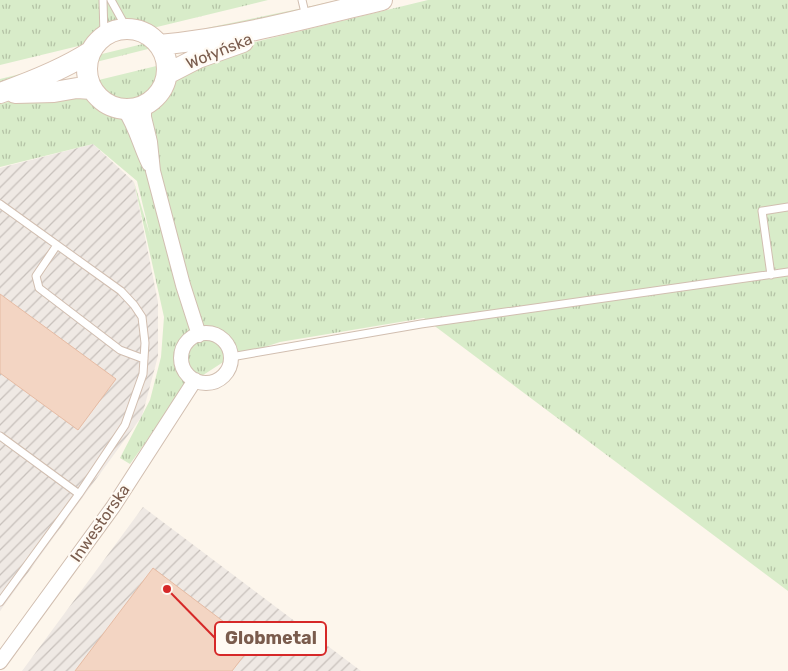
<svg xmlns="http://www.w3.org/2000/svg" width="788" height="671" font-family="Rubik,sans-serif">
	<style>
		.industrial { fill: url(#industrial-furrows) }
		.grass { fill: url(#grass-tufts) }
		.building { fill: #f3d5c3; stroke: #e6bba3 }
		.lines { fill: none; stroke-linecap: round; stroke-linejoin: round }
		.service-casing { stroke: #d1beb0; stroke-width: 9 }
		.minor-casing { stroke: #d1beb0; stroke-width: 16 }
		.secondary-casing { stroke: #d6c0b0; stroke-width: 22 }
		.service { stroke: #fff; stroke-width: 7 }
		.minor { stroke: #fff; stroke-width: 14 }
		.secondary { stroke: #fff; stroke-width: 20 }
		.labels { text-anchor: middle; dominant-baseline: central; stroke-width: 4.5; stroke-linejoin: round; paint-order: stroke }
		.street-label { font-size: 16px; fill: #7a5c4d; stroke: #fffaf3 }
		.leader { fill: none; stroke: #d62828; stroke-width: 2 }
		.callout-dot { fill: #d62828; stroke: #fffaf3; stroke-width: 2 }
		.callout { fill: #fffaf3; stroke: #d62828; stroke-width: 2 }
		.callout-label { font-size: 18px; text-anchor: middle; font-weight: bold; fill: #7a5c4d }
	</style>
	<defs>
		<pattern id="industrial-furrows" width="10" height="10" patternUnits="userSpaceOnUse" patternTransform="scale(1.25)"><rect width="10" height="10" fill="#efe9e4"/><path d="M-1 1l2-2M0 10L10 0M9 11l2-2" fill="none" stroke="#c7c0bb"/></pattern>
		<pattern id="grass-tufts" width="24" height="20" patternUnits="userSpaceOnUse" patternTransform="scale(1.25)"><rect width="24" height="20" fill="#d8ecc9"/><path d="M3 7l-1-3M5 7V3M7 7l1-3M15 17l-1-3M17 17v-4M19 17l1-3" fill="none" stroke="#b4c2a5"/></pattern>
	</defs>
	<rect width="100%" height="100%" fill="#fdf6ec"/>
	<path class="industrial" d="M93 144 134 182 158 302V356L142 416 0 611V168Z
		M143 507 361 671H22Z"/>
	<path class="grass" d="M0 0H268L0 65Z
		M338 0H350L183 41 172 36C227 23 283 13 338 0Z
		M428 0H788V591L424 318 280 342 228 359 197 379 171 407 130 464 120 458 150 400 161 357 164 317 134 182 150 235 137 181 93 144 0 167V104Z
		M159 40 152 48 0 86V79Z"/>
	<path class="building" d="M0 294 116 379 78 430 0 373Z
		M153 568 253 644 232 671H75Z"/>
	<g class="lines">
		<defs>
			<path id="service" d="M103 0 104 36
				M111 0 127 29
				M302 0 306 17
				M0 204 121 291 134 305 142 317 145 343 143 374 125 425 79 494 0 602
				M57 245 36 276 39 288 120 350 144 359
				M771 275 762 211 788 207
				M231 357 421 324 788 272
				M0 436 79 494"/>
			<path id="minor" d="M144 106V117L150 142 153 171 183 285 199 335
				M124 109C136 126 140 146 149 164
				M181 358a25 25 0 1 1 50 0a25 25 0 1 1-50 0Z
				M0 662 113 507 195 380"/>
			<path id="secondary" d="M87 69a40 40 0 1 1 80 0a40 40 0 1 1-80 0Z
				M159 45C235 38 308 18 382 0
				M167 74 198 58 243 42
				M0 93C31 82 62 70 90 52
				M15 93 54 92 77 88 92 89"/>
		</defs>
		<use href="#service" class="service-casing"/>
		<use href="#minor" class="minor-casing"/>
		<use href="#secondary" class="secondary-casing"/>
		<use href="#service" class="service"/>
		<use href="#minor" class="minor"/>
		<use href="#secondary" class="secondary"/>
	</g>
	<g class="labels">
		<g class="street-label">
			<text transform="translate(219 51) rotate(-22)">Wołyńska</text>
			<text transform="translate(100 523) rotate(-55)">Inwestorska</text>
		</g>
	</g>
	<path class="leader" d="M167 589L215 638"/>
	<circle class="callout-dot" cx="167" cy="589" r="5"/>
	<rect class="callout" x="215" y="622" width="111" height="33" rx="5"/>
	<g class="callout-label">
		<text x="271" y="644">Globmetal</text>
	</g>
</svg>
